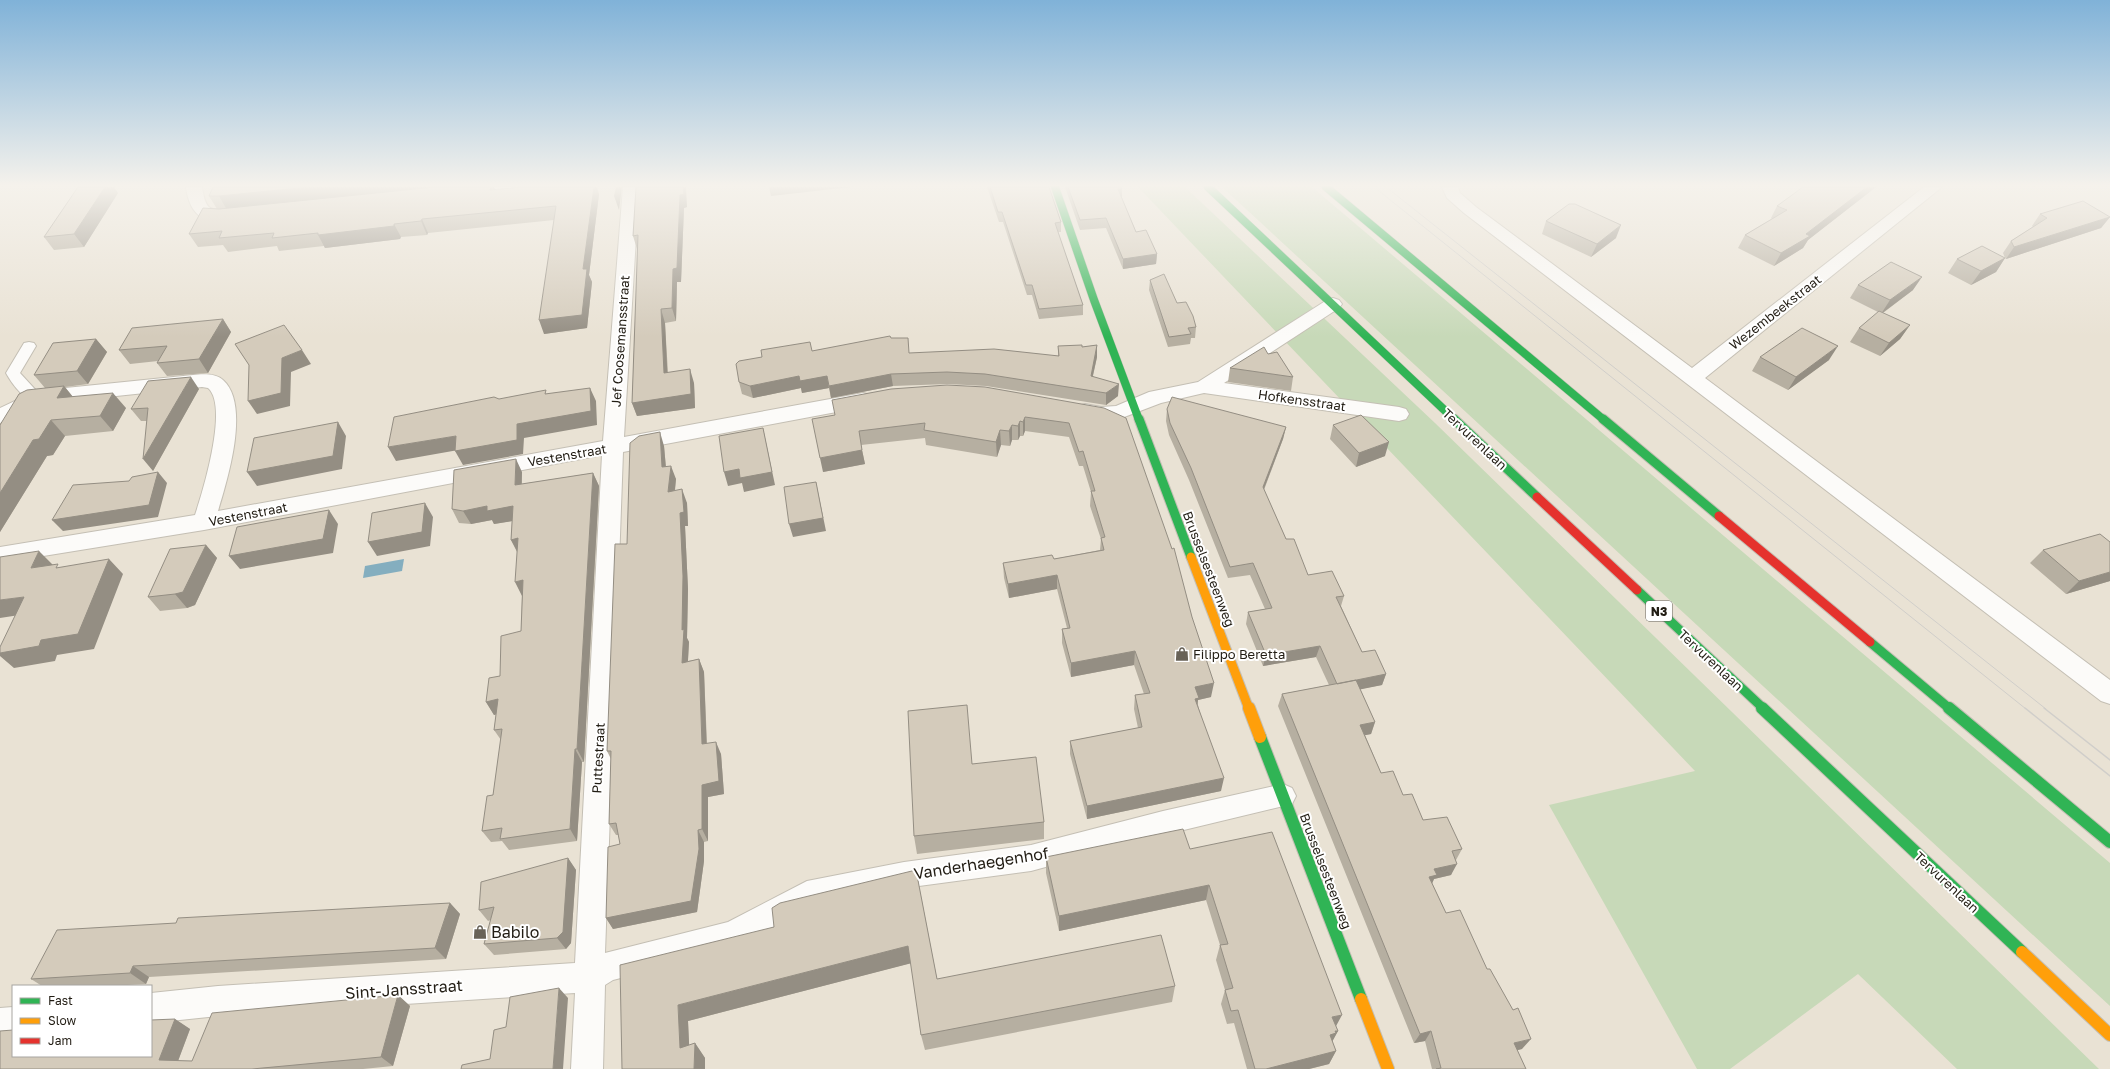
<svg xmlns="http://www.w3.org/2000/svg" width="2110" height="1069" font-family="'Golos Text',sans-serif">
	<style>
		.green { fill: #c7d9b8 }
		.water { fill: #84aebf }
		.lines { fill: none; stroke-linecap: round; stroke-linejoin: round }
		.lane-casing { stroke: #c4bfb4; stroke-width: 2 }
		.street-casing { stroke: #c4bfb4; stroke-width: 2 }
		.fast-far2-casing { stroke: #c4bfb4; stroke-width: 9 }
		.fast-far1-casing { stroke: #c4bfb4; stroke-width: 11 }
		.fast-casing { stroke: #c4bfb4; stroke-width: 14 }
		.slow-far1-casing { stroke: #c4bfb4; stroke-width: 11 }
		.slow-casing { stroke: #c4bfb4; stroke-width: 14 }
		.jam-casing { stroke: #c4bfb4; stroke-width: 11 }
		.lane { fill: #fcfbf9; fill-rule: evenodd }
		.street { fill: #fcfbf9; fill-rule: evenodd }
		.fast-far2 { stroke: #30b455; stroke-width: 8 }
		.fast-far1 { stroke: #30b455; stroke-width: 9 }
		.fast { stroke: #30b455; stroke-width: 12 }
		.slow-far1 { stroke: #ff9f0a; stroke-width: 9 }
		.slow { stroke: #ff9f0a; stroke-width: 12 }
		.jam { stroke: #e5322d; stroke-width: 9 }
		.tram-far1 { stroke: #d0ceca; stroke-width: 1 }
		.tram { stroke: #d0ceca; stroke-width: 1.5 }
		.wall { fill: #b6afa1 }
		.shaded-wall { fill: #948e83 }
		.building { fill: #d4cbbb; stroke: #948e83 }
		.labels { text-anchor: middle; dominant-baseline: central; stroke-width: 4; stroke-linejoin: round; paint-order: stroke }
		.shield { fill: #fff; stroke: #64615a; stroke-width: 1 }
		.shield-label { font-size: 12px; font-weight: bold; fill: #221d14 }
		.street-label { font-size: 13px; fill: #221d14; stroke: #fff }
		.poi-label { font-size: 13px; fill: #221d14; stroke: #fff; text-anchor: start }
		.near-street-label { font-size: 16px; fill: #221d14; stroke: #fff }
		.near-poi-label { font-size: 16px; fill: #221d14; stroke: #fff; text-anchor: start }
	</style>
	<rect width="100%" height="100%" fill="#e9e2d4"/>
	<path class="green" d="M1138 187H1185L1435 423 2099 1069H1957L1858 974 1730 1069H1697L1549 805 1695 771Z
		M1222 187H1312L2110 863V1006Z"/>
	<path class="water" d="M404 559 402 571 363 578 365 566Z"/>
	<g class="lines">
		<defs>
			<path id="lane" d="M29 342 34 343 36 346 20 373 43 398 41 401C27 405 12 384 6 373L24 343Z"/>
			<path id="street" d="M186 187H202C207 219 214 206 237 211L239 215 237 219C207 226 190 218 186 187Z
				M462 187H514L512 190 506 192 466 196 460 194 458 191Z
				M623 187H639L624 437 863 393 870 395 873 400 870 405 863 407 623 452 605 953 728 922 807 881 904 862 1031 845 1163 811 1283 784 1292 788 1296 796 1292 804 1163 835 1031 871 904 888 812 906 733 949 613 980 605 985 603 1069H571L575 993 218 1016 151 1023V993L218 986 575 963 602 455 204 530 0 563V547L195 515C203 491 229 406 208 388L202 387 40 404 0 423V408L36 391 193 375C202 374 216 373 223 380 251 405 227 481 218 511L603 441Z
				M1442 187H1458L1460 193 1476 207 1692 368 1924 187H1942L1705 378 2110 680V704L2101 701 1464 213 1447 198Z
				M1333 298 1339 300 1342 304 1339 308 1224 383 1399 407 1406 409 1409 414 1406 419 1399 421 1204 393 1161 403 1119 419 1101 421 1078 416 1075 411 1078 406 1085 404 1101 407 1116 406 1149 392 1198 382 1327 300Z
				M13 1007V1037L0 1038V1008Z"/>
			<path id="fast-far2" d="M1055 187 1094 300 1139 420
				M1208 187 1455 420
				M1326 187 1604 420"/>
			<path id="fast-far1" d="M1139 419 1191 557
				M1454 419 1537 497
				M1603 419 1719 516
				M1637 590 1764 709
				M1870 642 1950 709"/>
			<path id="fast" d="M1762 708 2022 952
				M1949 708 2110 842
				M1260 737 1361 999"/>
			<path id="slow-far1" d="M1191 557 1249 709"/>
			<path id="slow" d="M1249 708 1260 737
				M2022 952 2110 1035
				M1361 999 1388 1069"/>
			<path id="jam" d="M1537 497 1637 590
				M1719 516 1870 642"/>
		</defs>
		<use href="#lane" class="lane-casing"/>
		<use href="#street" class="street-casing"/>
		<use href="#fast-far2" class="fast-far2-casing"/>
		<use href="#fast-far1" class="fast-far1-casing"/>
		<use href="#fast" class="fast-casing"/>
		<use href="#slow-far1" class="slow-far1-casing"/>
		<use href="#slow" class="slow-casing"/>
		<use href="#jam" class="jam-casing"/>
		<use href="#lane" class="lane"/>
		<use href="#street" class="street"/>
		<use href="#fast-far2" class="fast-far2"/>
		<use href="#fast-far1" class="fast-far1"/>
		<use href="#fast" class="fast"/>
		<use href="#slow-far1" class="slow-far1"/>
		<use href="#slow" class="slow"/>
		<use href="#jam" class="jam"/>
		<path class="tram-far1" d="M1374 187 2026 709
			M1386 187 2046 709"/>
		<path class="tram" d="M2025 708 2110 776
			M2044 708 2110 760"/>
	</g>
	<path class="wall" d="M213 187H494L495 190 599 194 589 275 592 282 587 328 544 334 554 220 428 233 427 235 401 237 400 239 325 248 324 246 279 251 277 246 228 252 223 245 198 247 189 234 217 209 209 196Z
		M636 187 687 207 684 208 681 282H677L676 321 665 323 668 373 694 383 695 408 637 416 632 403 638 249H637L633 236Z
		M987 187H1049L1061 222V232H1058L1083 305V315L1039 319 1032 295H1027L1003 222H999Z
		M1065 187H1121L1122 198 1136 232 1157 254 1156 264 1123 269 1106 228 1080 230Z
		M1876 187 1808 240 1803 248 1774 266 1738 248 1745 235 1772 219 1771 218 1777 206Z
		M118 193 84 247 54 250 44 237Z
		M2040 214 2110 217 2101 228 2006 259 2005 258 1996 272 1971 285 1948 273 1957 259 2005 258 2003 253 2011 241 2033 227 2032 226Z
		M1546 221 1616 238 1591 257 1542 234Z
		M1150 280 1177 303 1196 327 1195 338H1191L1190 344 1168 347 1149 290Z
		M1858 285 1913 290 1883 313 1910 325 1900 339 1880 356 1850 342 1859 328 1878 312 1850 298Z
		M223 319 231 332 208 373 167 376 157 363 158 361 130 364 119 350Z
		M891 338 909 353 1058 356V346L1082 347 1097 345V357L1093 376 1118 396 1106 405 986 386 948 384 893 386 831 398 829 388 802 393 801 388 753 398 742 394 739 382 812 351Z
		M96 339 107 352 88 384 65 387 73 397 126 408 113 431 65 436 53 455 47 456 0 532V425L45 388 34 375Z
		M1268 354 1293 377 1291 391 1228 382 1230 368Z
		M1760 357 1829 360 1788 390 1752 371Z
		M199 389 153 471 147 421H141L131 409Z
		M1104 408 1211 697 1198 700V705L1221 791 1087 819 1070 754V741L1138 728 1134 709 1135 695 1144 694 1134 665 1071 677 1062 643V629L1067 628 1057 589 1009 598 1004 578 1003 563 1054 559 1100 550 1101 539 1090 506 1091 492 1083 466H1079L1069 437 1025 431 1023 436H1020L1018 440H1012L1010 446 1001 445 997 457 926 445 925 438 861 445 865 464 823 472 835 415Z
		M1167 409 1286 427 1283 439 1264 490 1286 539 1308 575 1344 596 1341 606 1362 652 1386 674 1382 685 1360 689 1375 722 1371 734 1365 735 1381 773 1403 795 1423 820 1462 849 1456 860 1451 875 1434 879 1432 883 1446 913 1522 1049 1517 1050 1526 1069H1432L1425 1041 1414 1043 1278 706 1282 694 1329 685 1316 657 1263 666 1246 624 1248 612 1265 609 1250 575 1228 578 1189 480 1169 435 1166 421Z
		M1333 425 1385 456 1356 467 1330 439Z
		M664 446 666 467 676 479 675 491 687 503 688 526H685L688 589 687 638 689 642 688 661 699 659 704 672 707 743 721 754 724 794 708 797V841L704 842V861L697 912 613 929 606 918 620 844 619 835H616L609 824 611 759 607 751 627 544Z
		M522 472V484L593 473 599 486 584 762H582L577 841 509 850 502 841 491 842 482 831 493 795 501 740 494 730 496 714 494 715 486 702 500 676 521 631 522 595 517 552 511 540 512 521 494 524 492 520 471 524 459 523 452 509Z
		M206 545 217 558 195 605 187 608 160 611 148 597Z
		M2043 550 2110 581 2066 594 2030 563Z
		M972 764 1044 822V839L917 854 914 836Z
		M1190 849 1336 1026 1338 1031 1332 1041 1336 1051 1329 1064 1309 1069H1247L1234 1023 1227 1024 1221 1004 1225 990 1216 960 1220 945 1206 900 1059 931 1046 873V857Z
		M568 858 576 870 571 943 566 949 494 955 484 944 491 920 488 921 479 910Z
		M916 870 937 979 1175 986 1172 1002 925 1050 921 1035 911 963 688 1021 689 1045 695 1043 705 1058V1069H622L774 927Z
		M450 903 460 914 446 959 149 977 146 984 110 986H42L31 979 176 923Z
		M398 995 410 1006 393 1066 363 1069H0L175 1019 190 1029 178 1061H192Z"/>
	<path class="shaded-wall" d="M105 187H114L118 193 84 247 74 234Z
		M309 187H444L227 210 219 196Z
		M491 187H494L497 194 490 190Z
		M594 187H597L599 194 589 275 592 282 587 328 544 334 539 320 583 269Z
		M616 187H622L619 210 614 196Z
		M683 187H686L687 207 684 208 681 282H677L676 321 672 308 673 269 680 195Z
		M769 187H851L771 196Z
		M1867 187H1876L1808 240 1803 248 1774 266 1781 253Z
		M1118 189H1122V198Z
		M2110 217 2101 228 2006 259 2014 247Z
		M422 219 428 233 427 235 421 221Z
		M394 224 401 237 400 239 325 248 318 235Z
		M1621 225 1616 238 1591 257 1597 244Z
		M1157 254 1156 264 1123 269V259Z
		M2005 258 1996 272 1971 285 1981 271Z
		M1922 277 1913 290 1881 314 1890 300Z
		M661 309 665 323 668 387 664 373Z
		M223 319 231 332 208 373 199 359Z
		M1910 325 1900 339 1880 356 1889 343Z
		M96 339 107 352 88 384 77 371Z
		M1097 345V357L1090 388 1091 376Z
		M1838 346 1829 360 1788 390 1796 377Z
		M302 350 311 364 291 372 290 406 257 414 248 401 282 358Z
		M690 369 694 383 695 408 637 416 632 403Z
		M891 374 893 386 831 398 829 386Z
		M799 376H827L829 388 802 393 801 388 753 398 750 386Z
		M191 377 199 389 153 471 143 459Z
		M1119 384 1118 396 1106 405V393Z
		M64 386 77 402 57 398Z
		M590 388 596 401 597 425 524 438 523 454 463 465 455 451 517 424Z
		M113 393 126 408 113 431 100 416Z
		M1025 417V431L1023 436V422Z
		M51 420 65 436 53 455 47 456 0 532V493L33 440Z
		M1020 421V436L1018 440V426Z
		M338 422 346 436 342 469 257 486 247 472Z
		M1012 425V440L1010 446 1009 431Z
		M1286 427 1283 439 1260 499 1263 487Z
		M763 428 775 485 744 492 742 483 728 486 724 472Z
		M1000 430 1001 445 997 457 996 442Z
		M660 432 664 446 667 481 662 467Z
		M456 436 464 449 396 461 388 447Z
		M1389 442 1385 456 1356 467 1359 453Z
		M862 450 865 464 823 472 820 458Z
		M516 459 522 472 521 499 515 485Z
		M671 466 676 479 673 506 668 492Z
		M158 472 167 483 158 517 63 531 52 520Z
		M593 473 599 486 584 762 577 749Z
		M816 482 826 531 793 537 789 524Z
		M682 489 687 503 688 526H685L688 589 687 638 689 642 687 676 682 663V630L680 513Z
		M425 503 433 517 430 546 377 556 368 542Z
		M487 506H513L519 520 494 524 492 520 471 524 463 511Z
		M329 510 338 524 333 553 240 569 229 556Z
		M518 538V553L511 540Z
		M206 545 217 558 195 605 187 608 175 594Z
		M39 551 54 566 31 568Z
		M109 559 123 574 94 649 57 655 55 661 14 668 0 656V653L41 640Z
		M2110 572V581L2066 594 2079 581Z
		M1057 575V589L1009 598 1008 584Z
		M523 580 530 594 522 596 515 582Z
		M24 597 39 612 0 618V600Z
		M1320 646 1316 657 1263 666 1266 655Z
		M1135 651 1134 665 1071 677V663Z
		M699 659 704 672 707 756 702 744Z
		M1386 674 1382 685 1333 695 1337 684Z
		M1214 683 1211 697 1198 700 1196 712H1193L1195 687Z
		M498 699 506 712 494 715 486 702Z
		M1375 722 1371 734 1356 737 1360 725Z
		M716 742 721 754 724 794 708 797V841L702 829V785Z
		M575 749 582 762 577 841 570 829Z
		M1224 778 1221 791 1087 819V806Z
		M698 830 704 842V861L697 912 613 929 606 918Z
		M568 858 576 870 571 943 566 949 557 938Z
		M1457 864 1451 875 1434 879 1431 886 1423 888 1434 869Z
		M1209 885 1206 900 1059 931V916Z
		M450 903 460 914 446 959 435 948Z
		M908 946 912 963 688 1021 690 1063 680 1048 678 1005Z
		M133 966 149 977 146 984 130 973Z
		M559 988 568 998 563 1069H553Z
		M398 995 410 1006 393 1066 381 1057Z
		M1342 1015 1335 1028 1332 1017Z
		M175 1019 190 1029 175 1069 159 1060Z
		M1335 1031H1338L1331 1044 1330 1035Z
		M1431 1031 1425 1041 1414 1043 1420 1034Z
		M1531 1039 1522 1049 1506 1053 1514 1043Z
		M695 1043 705 1058V1069H694Z
		M1336 1051 1329 1064 1309 1069H1265Z"/>
	<path class="building" d="M78 187H105L74 234 44 237Z
		M213 187H309L219 196H209Z
		M435 187H491L490 190 522 187H594L583 269H587L582 315 539 320 556 206 422 219 421 221 394 224V226L318 235V233L272 238 274 233 219 238 222 231 189 234 203 208 219 209Z
		M636 187H683L684 194 680 195 677 268 673 269 672 308 661 309 664 373 690 369 691 394 632 403 638 235 633 236Z
		M990 187H1049L1061 222 1055 223 1083 305 1039 309 1032 285H1026L1002 212H998Z
		M1068 187H1121L1122 189H1118L1136 232 1146 230 1157 254 1123 259 1106 218 1080 220Z
		M1803 187H1867L1806 234 1810 236 1781 253 1745 235 1787 210 1777 206Z
		M2083 201 2110 217 2014 247 2011 241 2047 218 2040 214Z
		M1569 204H1575L1621 225 1597 244 1546 221Z
		M1982 246 2005 258 1981 271 1957 259Z
		M1891 262 1922 277 1890 300 1858 285Z
		M1164 274 1177 303 1186 302 1193 316 1196 327 1188 328 1191 334 1169 337 1150 280Z
		M1879 311 1910 325 1889 343 1859 328Z
		M223 319 199 359 157 363 167 346 119 350 132 328Z
		M284 325 302 350 282 358 281 393 248 401 249 365 235 344Z
		M1802 328 1838 346 1796 377 1760 357Z
		M890 336 891 338H908L909 353 994 349 1059 356 1058 346 1082 345V347L1097 345 1091 376 1119 384 1106 393 985 374 947 372 891 374 829 386 827 376 800 381 799 376 750 386 739 382 736 364 739 361 762 357 761 350 810 342 812 351Z
		M96 339 77 371 34 375 53 343Z
		M1264 347 1268 354 1277 352 1293 377 1230 368Z
		M191 377 143 459 148 408 131 409 148 381Z
		M947 385 985 387 1104 408 1126 418 1172 549 1174 548 1192 617 1214 683 1195 687 1199 698 1195 699 1224 778 1087 806 1070 741 1142 727 1135 695 1150 693 1135 651 1071 663 1062 629 1070 628 1057 575 1008 584 1003 563 1052 555 1054 559 1104 550 1101 538 1105 537 1091 491H1095L1083 451 1079 452 1069 423 1025 417 1023 422 1020 421 1018 426 1012 425 1009 431 1000 430 996 442 924 430 925 423 859 431 862 450 820 458 812 419 835 415 832 400 891 389Z
		M64 386 57 398 113 393 100 416 51 420 39 439 33 440 0 493V425L19 394 27 390Z
		M590 388 591 411 517 424V440L455 451 456 436 388 447 394 417 494 397 499 399 546 390 545 394Z
		M1172 397 1286 427 1263 487 1286 539H1294L1308 575 1332 571 1344 596 1336 597 1362 652 1375 650 1386 674 1337 684 1320 646 1266 655 1248 612 1272 608 1253 563 1230 567 1191 468 1170 423 1167 409Z
		M1361 415 1389 442 1359 453 1333 425Z
		M338 422 333 456 247 472 254 438Z
		M763 428 772 472 740 478 739 469 724 472 719 436Z
		M660 432 662 467 671 466 668 492 682 489 684 512 680 513 683 576 682 630 684 629 682 663 699 659 702 744 716 742 719 781 702 785V829L698 830 699 849 691 901 606 918 608 847 620 844 616 823 609 824 611 751H607L615 544H627L630 443 639 436Z
		M516 459 515 485 593 473 577 749H575L570 829 500 839 502 828 482 831 487 796 493 795 502 729 494 730 498 699 486 702 489 678 500 676 501 636 521 631 523 580 515 582 518 538 511 540 513 506 487 511V506L463 511 452 509 454 470Z
		M158 472 149 505 52 520 73 485 129 481 132 477Z
		M816 482 823 518 789 524 784 487Z
		M425 503 422 532 368 542 372 513Z
		M329 510 323 539 229 556 237 527Z
		M2100 534 2110 542V572L2079 581 2043 550Z
		M206 545 183 592 175 594 148 597 170 549Z
		M39 551 31 568 58 564 56 568 109 559 78 634 41 640 39 646 0 653V647L24 597 0 600V557Z
		M1356 680 1375 722 1360 725 1381 773 1393 771 1403 795 1412 794 1423 820 1447 817 1462 849 1452 851 1457 864 1434 869 1437 875 1429 877 1446 913 1460 910 1487 969H1490L1513 1010 1518 1008 1531 1039 1514 1043 1526 1069H1436L1441 1068 1431 1031 1420 1034 1282 694Z
		M967 705 972 764 1036 757 1044 822 914 836 908 711Z
		M1183 829 1190 849 1272 832 1342 1015 1332 1017 1338 1031H1335L1336 1033 1330 1035 1336 1051 1266 1069H1255L1238 1010 1231 1011 1225 990 1233 988 1220 945 1228 944 1209 885 1059 916 1046 857Z
		M568 858 563 932 557 938 484 944 494 907 479 910 481 882Z
		M916 870 937 979 1161 935 1175 986 921 1035 908 946 678 1005 680 1048 695 1043 694 1069H622L620 965 774 927 772 908 780 903Z
		M450 903 435 948 133 966 130 973 31 979 57 930 176 923 178 918Z
		M559 988 553 1069H461L462 1065 490 1059 494 1030 506 1027 510 997Z
		M398 995 381 1057 252 1069H0V1031L13 1030V1056H151V1020L175 1019 159 1060 192 1061 212 1013Z"/>
	<linearGradient id="sky" x2="0" y2="1"><stop stop-color="#80b2d8"/><stop offset="0.55" stop-color="#f5f2ec"/><stop offset="1" stop-color="#f5f2ec" stop-opacity="0"/></linearGradient>
	<rect width="2110" height="337" fill="url(#sky)"/>
	<defs>
		<symbol id="shop-bare" viewBox="-9 -9 18 18"><path d="M-5-2.5h2.3a2.7 3.5 0 0 1 5.4 0H5L5.5 6h-11ZM-1.5-2.5h3a1.5 2.3 0 0 0-3 0Z" fill="#686257" stroke="#fff" stroke-width="2.5" paint-order="stroke"/></symbol>
	</defs>
	<g fill-rule="evenodd">
		<use href="#shop-bare" x="1172" y="644" width="20" height="20"/>
		<use href="#shop-bare" x="470" y="922" width="20" height="20"/>
	</g>
	<g class="labels">
		<rect class="shield" x="1646" y="601" width="26" height="20" rx="3"/>
		<g class="shield-label">
			<text x="1659" y="611">N3</text>
		</g>
		<g class="street-label">
			<text transform="translate(1775 312) rotate(-38)">Wezembeekstraat</text>
			<text transform="translate(620 341) rotate(-86)">Jef Coosemansstraat</text>
			<text transform="translate(1302 400) rotate(8)">Hofkensstraat</text>
			<text transform="translate(1475 439) rotate(43)">Tervurenlaan</text>
			<text transform="translate(567 455) rotate(-10)">Vestenstraat</text>
			<text transform="translate(248 514) rotate(-11)">Vestenstraat</text>
			<text transform="translate(1209 569) rotate(69)">Brusselsesteenweg</text>
			<text transform="translate(1711 660) rotate(43)">Tervurenlaan</text>
			<text transform="translate(598 758) rotate(-87)">Puttestraat</text>
			<text transform="translate(1326 871) rotate(69)">Brusselsesteenweg</text>
			<text transform="translate(1947 882) rotate(43)">Tervurenlaan</text>
		</g>
		<g class="poi-label">
			<text x="1193" y="654">Filippo Beretta</text>
		</g>
		<g class="near-street-label">
			<text transform="translate(981 863) rotate(-9)">Vanderhaegenhof</text>
			<text transform="translate(404 989) rotate(-4)">Sint-Jansstraat</text>
		</g>
		<g class="near-poi-label">
			<text x="491" y="932">Babilo</text>
		</g>
	</g>
	<rect x="12" y="985" width="140" height="72" fill="#ffffff" stroke="#a7a5a1"/>
	<rect x="20" y="998" width="20" height="6" fill="#30b455" stroke="#a7a5a1"/>
	<text x="48" y="1005" font-size="12" fill="#221d14">Fast</text>
	<rect x="20" y="1018" width="20" height="6" fill="#ff9f0a" stroke="#a7a5a1"/>
	<text x="48" y="1025" font-size="12" fill="#221d14">Slow</text>
	<rect x="20" y="1038" width="20" height="6" fill="#e5322d" stroke="#a7a5a1"/>
	<text x="48" y="1045" font-size="12" fill="#221d14">Jam</text>
</svg>
